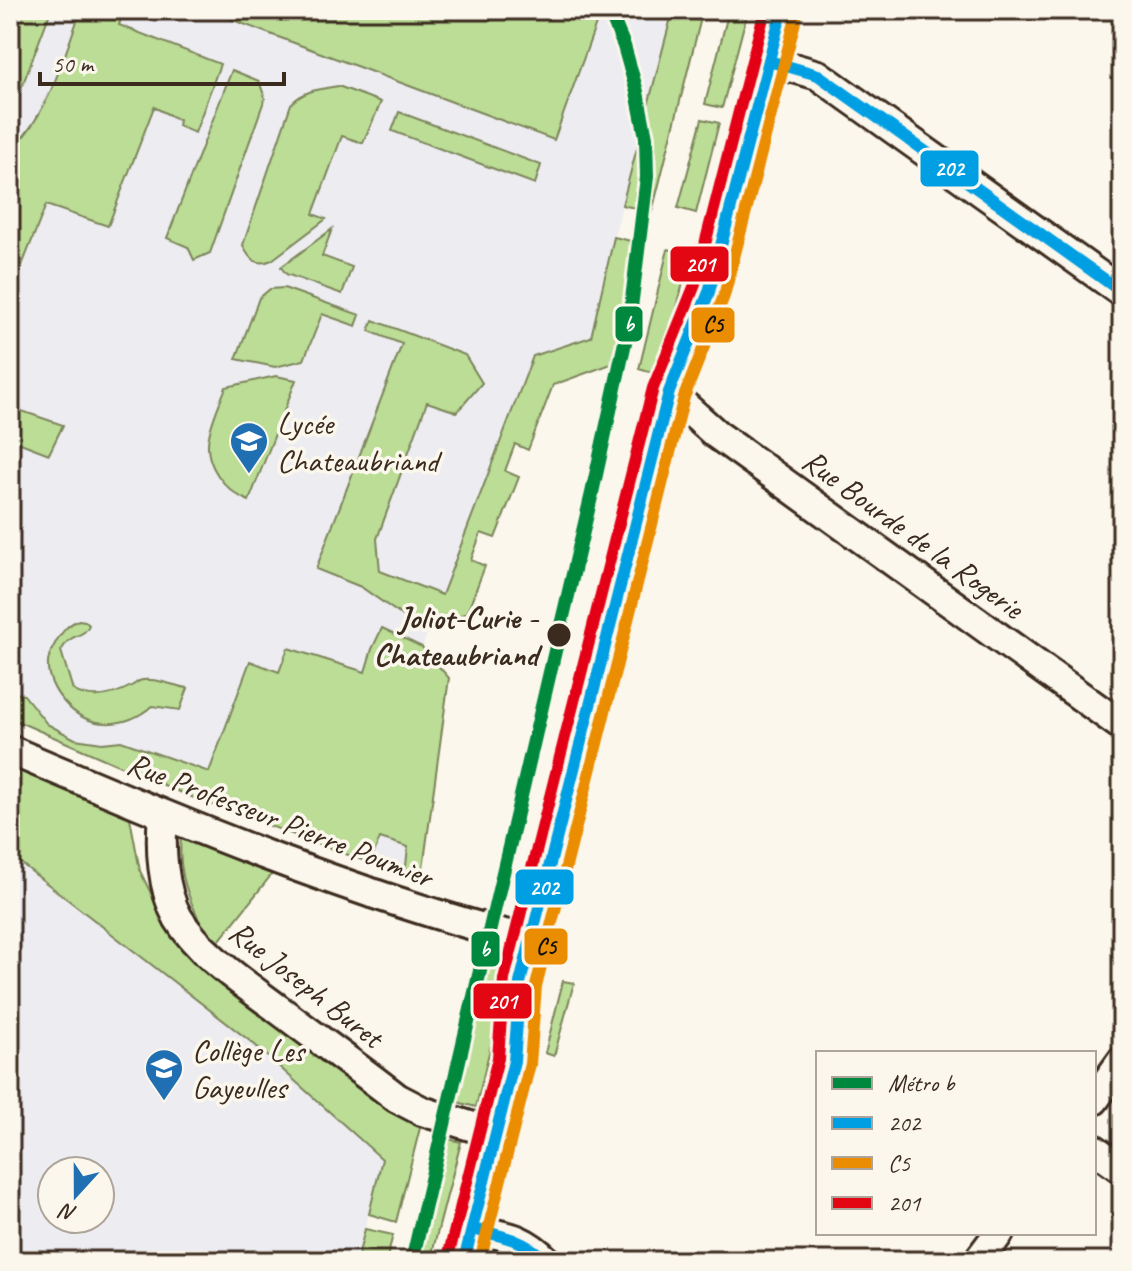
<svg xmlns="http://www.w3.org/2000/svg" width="1132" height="1271" font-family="Caveat,sans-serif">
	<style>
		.built { fill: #edecf1; fill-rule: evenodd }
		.green { fill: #bbdd96; stroke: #7b845a; stroke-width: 2 }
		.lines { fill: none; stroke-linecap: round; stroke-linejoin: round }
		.street-casing { stroke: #3b2a1e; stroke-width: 34 }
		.secondary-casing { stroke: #3b2a1e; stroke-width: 46 }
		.street { stroke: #fbf7ec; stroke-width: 28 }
		.secondary { stroke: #fbf7ec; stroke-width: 40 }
		.bus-1-casing { stroke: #fbf7ec; stroke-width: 18 }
		.bus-2-casing { stroke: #fbf7ec; stroke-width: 18 }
		.bus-3-casing { stroke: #fbf7ec; stroke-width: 18 }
		.bus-1 { stroke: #009fe3; stroke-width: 12 }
		.bus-2 { stroke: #ea8d02; stroke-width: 12 }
		.bus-3 { stroke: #e30613; stroke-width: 12 }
		.metro-1-casing { stroke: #fbf7ec; stroke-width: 20 }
		.metro-1 { stroke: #00893e; stroke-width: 14 }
		.stop-dot { fill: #3b2a1e; stroke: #fbf7ec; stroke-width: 3 }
		.labels { text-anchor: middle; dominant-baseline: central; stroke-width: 7; stroke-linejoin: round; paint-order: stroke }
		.poi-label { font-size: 32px; fill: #3b2a1e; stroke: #fbf7ec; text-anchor: start }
		.street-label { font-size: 32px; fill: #3b2a1e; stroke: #fbf7ec }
		.stop-label { font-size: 32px; font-weight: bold; fill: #3b2a1e; stroke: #fbf7ec; text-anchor: end }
		.line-badge { stroke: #fbf7ec; stroke-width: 3 }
		.badge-label { font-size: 22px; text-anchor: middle; font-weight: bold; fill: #fff }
		.pale-badge-label { font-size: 22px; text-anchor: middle; font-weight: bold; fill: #111 }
	</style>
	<rect width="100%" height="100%" fill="#fbf7ec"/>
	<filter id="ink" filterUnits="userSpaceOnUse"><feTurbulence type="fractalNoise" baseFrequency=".0125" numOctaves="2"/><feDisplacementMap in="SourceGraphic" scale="16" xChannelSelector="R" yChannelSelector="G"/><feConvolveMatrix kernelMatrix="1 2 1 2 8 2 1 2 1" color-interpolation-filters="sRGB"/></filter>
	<g filter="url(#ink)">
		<path class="built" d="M10 10H673L614 237 591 337 532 356 422 647 409 848 405 875 189 796 78 749 10 718Z
			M10 857 18 861 255 1045 382 1160 357 1261H10ZM52 1171H100V1219H52Z"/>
		<path class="green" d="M10 10H51L10 118Z
			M81 10H124L119 25 220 64 195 133 178 126 179 120 154 107 108 226 46 205 21 268 10 269V151C49 115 63 58 81 10Z
			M206 10H601L554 140Z
			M673 10H703L652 212 622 205Z
			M729 10H748L722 108 705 104Z
			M232 70 259 81 265 98 210 253 194 260 188 247 167 238Z
			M338 86 381 102 363 143 342 136 313 214 326 219 272 260C256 267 249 259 243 245L291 104C304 90 320 89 338 86Z
			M399 112 541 165 535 184 392 131Z
			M702 119 719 123 696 213 678 208Z
			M332 229 322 256 352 267 342 294 286 274 281 267Z
			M614 237 644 244 614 363 553 385 528 450 515 444 505 471 519 477 495 538 481 533 471 560 485 566 467 613 446 621 434 617 431 624H414L361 587 316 569 402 344 369 331 373 320 465 355 482 383 457 412 427 402 377 539 380 571 442 595 533 356 591 337Z
			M668 249 690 255 672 327 653 373 639 369Z
			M284 288 360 315 356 326 322 314 304 360 275 367 236 359 259 298 270 289Z
			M276 376 296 380 249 501C225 491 203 464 209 436 212 419 220 403 226 387Z
			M10 407 63 425 49 454 10 439Z
			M79 620 85 621 89 625C85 636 75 634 67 642 65 644 63 648 61 651L73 690C93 702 115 695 133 685 135 684 137 682 139 681 151 676 174 686 188 688L180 710 152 706C125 729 88 730 64 702 55 692 47 677 48 663 48 655 53 647 57 640 63 631 68 624 79 620Z
			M382 628 422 647 449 678 421 883 405 875 408 847 380 838 370 863 189 796 10 718V691L24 695 47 724 75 739 102 743 121 741 209 772 250 661 279 672 288 648 365 672 372 649Z
			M10 765 130 818 140 871 159 910 209 969 407 1120 421 1124 396 1222 369 1214 382 1159 255 1045 18 861 10 857Z
			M181 839 272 874 215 946C202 935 203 929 196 913 185 889 178 866 181 839Z
			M488 961 501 969 498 1015 476 1107 453 1101Z
			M563 981 574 983 554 1056 545 1053Z
			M444 1138 461 1142 430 1261H412Z
			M365 1229 393 1235 386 1261H357Z"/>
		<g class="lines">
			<defs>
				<path id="street" d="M769 61 818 75 1122 292
					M669 392 716 434 1122 726
					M10 750C180 823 351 894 530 941
					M163 815C160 847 162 889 178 918 200 955 245 984 278 1009 318 1039 358 1068 397 1098L422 1111 496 1134
					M1094 1100 1122 1061
					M1094 1149 1122 1169
					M472 1229C507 1237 520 1235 547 1261
					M978 1261 999 1233"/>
				<path id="secondary" d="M464 1261 514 1061 520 983 669 392 709 292 782 10"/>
			</defs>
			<use href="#street" class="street-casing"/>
			<use href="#secondary" class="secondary-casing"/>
			<use href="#street" class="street"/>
			<use href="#secondary" class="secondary"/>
			<defs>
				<path id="bus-1" d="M769 61 818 75 1122 292
					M472 1229C503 1236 523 1239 547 1261
					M464 1261 514 1061 520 983 669 392 709 292 782 10"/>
				<path id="bus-2" d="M480 1261 530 1064 536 986 684 397 724 296 797 14"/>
				<path id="bus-3" d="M448 1257 498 1058 504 979 653 388 694 287 765 10"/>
			</defs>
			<use href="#bus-1" class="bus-1-casing"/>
			<use href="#bus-2" class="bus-2-casing"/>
			<use href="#bus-3" class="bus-3-casing"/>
			<use href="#bus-1" class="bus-1"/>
			<use href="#bus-2" class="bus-2"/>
			<use href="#bus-3" class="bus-3"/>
			<defs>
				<path id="metro-1" d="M412 1261 592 493 629 324 647 177 646 137 637 92 624 46 609 10"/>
			</defs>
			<use href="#metro-1" class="metro-1-casing"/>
			<use href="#metro-1" class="metro-1"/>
		</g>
	</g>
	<defs>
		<symbol id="school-pin" viewBox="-11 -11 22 30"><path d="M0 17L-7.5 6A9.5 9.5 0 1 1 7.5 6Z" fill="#1f6fb2" stroke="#fbf7ec"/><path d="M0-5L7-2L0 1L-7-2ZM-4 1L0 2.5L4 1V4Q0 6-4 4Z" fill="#fff"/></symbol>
	</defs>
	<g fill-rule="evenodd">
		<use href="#school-pin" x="227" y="419" width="44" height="60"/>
		<use href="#school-pin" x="142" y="1046" width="44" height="60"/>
	</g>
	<circle class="stop-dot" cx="559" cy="635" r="13"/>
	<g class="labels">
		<g class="poi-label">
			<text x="277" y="423">Lycée<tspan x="277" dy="37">Chateaubriand</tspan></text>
			<text x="192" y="1050">Collège Les<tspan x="192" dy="37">Gayeulles</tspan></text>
		</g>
		<g class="street-label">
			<text transform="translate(913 534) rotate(36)">Rue Bourde de la Rogerie</text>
			<text transform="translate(280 820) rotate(21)">Rue Professeur Pierre Poumier</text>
			<text transform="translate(306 984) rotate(38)">Rue Joseph Buret</text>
		</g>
		<g class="stop-label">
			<text x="538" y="617">Joliot-Curie -<tspan x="538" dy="37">Chateaubriand</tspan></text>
		</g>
	</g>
	<g class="line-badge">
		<rect x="919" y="149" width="61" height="39" rx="8" fill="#009fe3"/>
		<rect x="669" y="245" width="61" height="38" rx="8" fill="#e30613"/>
		<rect x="614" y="305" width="30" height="38" rx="8" fill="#00893e"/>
		<rect x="690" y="306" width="46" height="38" rx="8" fill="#ea8d02"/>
		<rect x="514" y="868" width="61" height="38" rx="8" fill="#009fe3"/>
		<rect x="523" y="927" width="46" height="39" rx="8" fill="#ea8d02"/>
		<rect x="470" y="930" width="31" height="38" rx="8" fill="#00893e"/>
		<rect x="472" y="982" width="61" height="38" rx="8" fill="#e30613"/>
	</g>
	<g class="badge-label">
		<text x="949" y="176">202</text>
		<text x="700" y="272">201</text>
		<text x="629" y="332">b</text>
		<text x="544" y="895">202</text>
		<text x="485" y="957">b</text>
		<text x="502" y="1009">201</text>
	</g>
	<g class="pale-badge-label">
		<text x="713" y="332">C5</text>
		<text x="546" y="954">C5</text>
	</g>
	<rect width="1132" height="1271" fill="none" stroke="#fbf7ec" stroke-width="40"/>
	<rect x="20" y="20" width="1092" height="1231" fill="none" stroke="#3b2a1e" stroke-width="3" filter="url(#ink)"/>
	<rect x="816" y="1051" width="280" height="184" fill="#fbf7ec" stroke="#aea59a" stroke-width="2"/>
	<rect x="832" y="1077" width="40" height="12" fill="#00893e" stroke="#aea59a" stroke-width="2"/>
	<text x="888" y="1091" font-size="24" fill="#3b2a1e">Métro b</text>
	<rect x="832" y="1117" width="40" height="12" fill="#009fe3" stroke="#aea59a" stroke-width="2"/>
	<text x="888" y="1131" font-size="24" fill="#3b2a1e">202</text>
	<rect x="832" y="1157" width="40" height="12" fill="#ea8d02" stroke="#aea59a" stroke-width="2"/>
	<text x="888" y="1171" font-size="24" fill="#3b2a1e">C5</text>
	<rect x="832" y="1197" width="40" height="12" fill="#e30613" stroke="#aea59a" stroke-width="2"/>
	<text x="888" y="1211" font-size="24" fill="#3b2a1e">201</text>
	<g transform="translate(76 1195) rotate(201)"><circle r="38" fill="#fbf7ec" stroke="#aea59a" stroke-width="2"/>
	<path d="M0-6L14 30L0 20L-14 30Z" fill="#1f6fb2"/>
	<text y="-12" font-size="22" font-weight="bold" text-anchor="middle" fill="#3b2a1e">N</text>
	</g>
	<path d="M40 72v12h244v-12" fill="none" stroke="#3b2a1e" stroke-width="4"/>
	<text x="52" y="72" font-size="24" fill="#3b2a1e" stroke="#fbf7ec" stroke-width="6" paint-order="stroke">50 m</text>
</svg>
